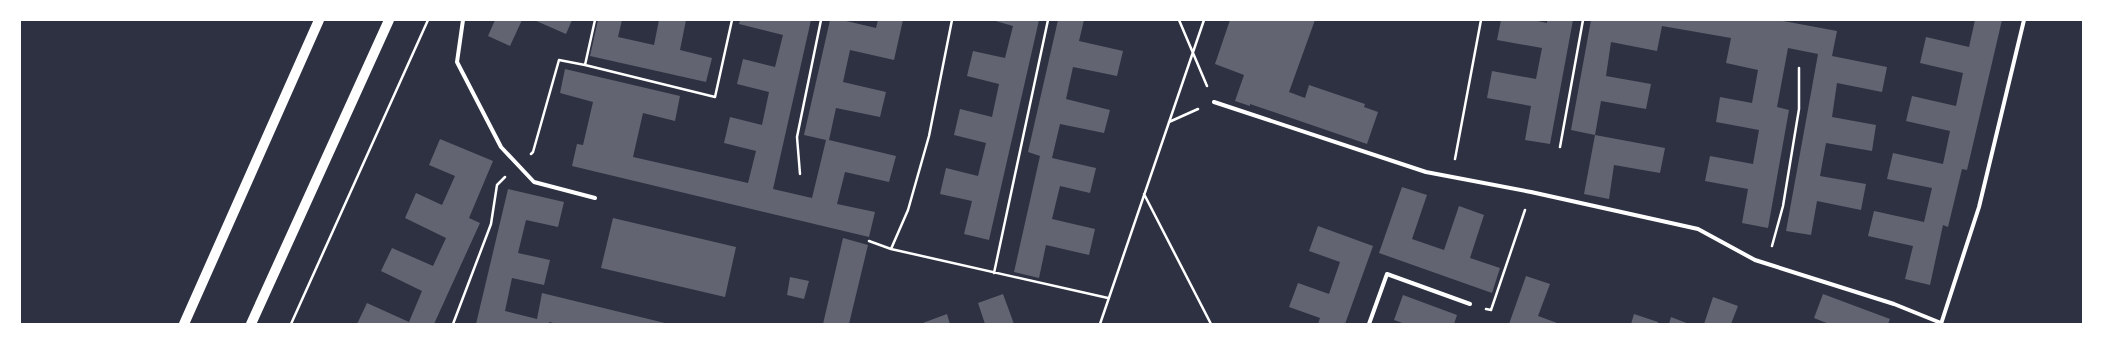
<svg xmlns="http://www.w3.org/2000/svg" width="2103" height="344" font-family="'Asap Condensed',sans-serif">
	<style>
		.building { fill: #626471 }
		.lines { fill: none; stroke-linecap: round; stroke-linejoin: round }
		.path { stroke: #fff; stroke-width: 2.5 }
		.minor { stroke: #fff; stroke-width: 4 }
		.primary { stroke: #fff; stroke-width: 10 }
	</style>
	<rect width="100%" height="100%" fill="#2d3142"/>
	<path class="building" d="M495 20H522L510 46 488 36Z
		M534 20H572L566 34Z
		M598 20H622L618 37 654 45 659 20H686L680 50 712 58 706 82 590 56Z
		M740 20H811L773 189 812 198 826 140 804 135 830 20H842L876 28 878 20H903L894 60 850 50 843 82 886 92 880 117 836 108 829 140 896 156 889 182 845 172 837 204 875 212 869 237 572 166 577 144 583 145 593 102 560 93 565 69 680 96 675 121 643 113 633 157 748 183 756 151 724 143 730 117 762 125 769 92 737 84 743 59 775 67 783 35 739 24Z
		M992 20H1039L989 240 964 234 972 201 940 194 946 168 978 176 986 143 954 135 960 109 992 117 999 84 967 76 973 51 1005 58 1013 26Z
		M1058 20H1084L1079 41 1123 51 1117 76 1073 67 1066 99 1110 110 1104 133 1060 124 1052 158 1096 168 1090 193 1060 186 1052 219 1095 229 1089 255 1046 245 1039 278 1014 272 1040 156 1028 152Z
		M1230 20H1315L1289 92 1305 98 1309 85 1365 104 1364 107 1378 112 1367 144 1250 104V106L1235 101 1244 75 1215 64Z
		M1501 20H1533L1547 23V20H1573L1550 144 1525 140 1531 106 1487 98 1492 71 1536 79 1542 48 1497 40Z
		M1591 20H1778L1837 31 1832 56 1887 67 1882 92 1837 83 1832 117 1876 125 1872 151 1826 143 1820 176 1866 184 1861 210 1817 201 1811 235 1786 231 1818 54 1788 48 1777 107 1789 110 1768 228 1742 223 1748 189 1705 181 1710 156 1753 164 1759 130 1716 122 1720 97 1752 103 1758 70 1726 63 1731 38 1662 26 1657 51 1611 42 1606 76 1651 84 1646 109 1601 101 1595 135 1665 148 1660 173 1614 165 1609 199 1584 194 1595 135 1571 130Z
		M1975 20H2002L1967 170 1962 169 1948 227 1943 225 1930 285 1905 279 1913 246 1868 236 1874 211 1924 222 1932 188 1887 179 1893 153 1943 164 1950 131 1906 121 1912 96 1956 106 1963 73 1920 63 1926 37 1969 47Z
		M440 139 493 161 469 218 480 223 434 324H357L367 303 409 322 422 291 381 271 392 248 433 266 446 238 405 218 416 193 442 205 455 176 429 165Z
		M1402 187 1427 195 1412 239 1444 250 1459 206 1484 215 1470 258 1500 268 1492 293 1379 253Z
		M508 189 564 202 558 227 526 220 518 253 550 260 544 285 512 278 505 311 537 319 542 293 669 324H558L549 322V324H476Z
		M613 218 736 247 725 297 601 268Z
		M1318 226 1373 246 1345 324H1318L1320 318 1289 307 1298 283 1329 294 1340 262 1309 251Z
		M843 238 868 245 849 324H823Z
		M1526 276 1550 284 1538 316 1560 324H1509Z
		M790 277 809 281 804 299 787 295Z
		M1003 294 1014 324H985L978 303Z
		M1823 294 1890 319 1888 324H1829L1814 318Z
		M1403 295 1457 315 1454 324H1405L1394 320Z
		M1713 297 1738 306 1731 324H1704Z
		M947 314 950 324H920Z
		M1634 314 1658 322V324H1631Z
		M1671 317 1689 324H1669Z"/>
	<g class="lines">
		<path class="path" d="M1179 20 1207 86
			M585 65 595 20
			M1169 122 1198 109
			M1560 147 1583 20
			M531 154 533 152 559 60 585 65 715 97 732 20
			M1455 159 1481 20
			M800 174 797 137 821 20
			M1144 194 1211 324
			M869 241 891 249 1108 298
			M1772 246 1783 206 1799 109V68
			M891 249 908 210 929 136 952 20
			M994 273 1048 20
			M1486 309 1491 310 1525 210
			M291 324 428 20
			M453 324 491 224 497 185 505 177
			M1100 324 1204 20"/>
		<path class="minor" d="M463 20 457 62 501 147 534 182 595 198
			M1214 102 1426 172 1531 192 1698 229 1755 260 1894 304 1941 323
			M1369 324 1387 274 1470 304
			M1941 324 1979 207 2024 20"/>
		<path class="primary" d="M184 324 319 20
			M251 324 389 20"/>
	</g>
	<rect width="2103" height="344" fill="none" stroke="#ffffff" stroke-width="42"/>
</svg>
